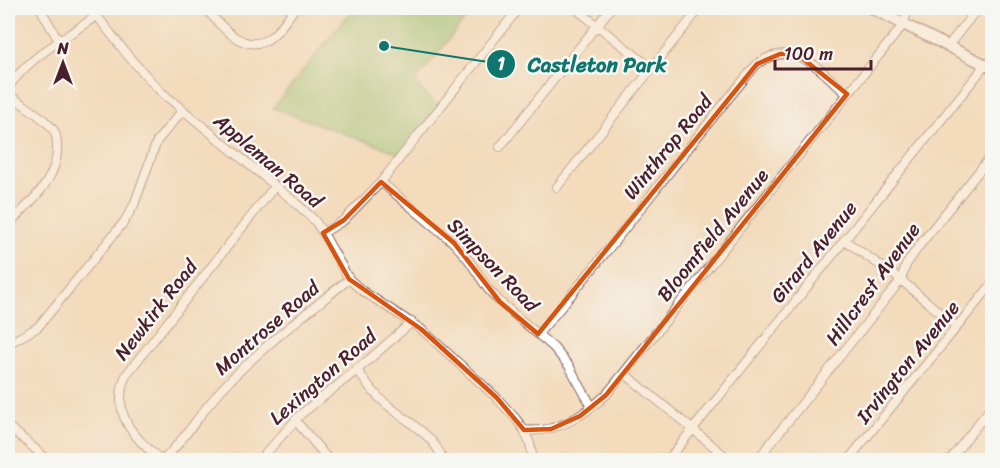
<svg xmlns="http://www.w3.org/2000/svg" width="1000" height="468" font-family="Sriracha,sans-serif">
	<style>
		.green { fill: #8fc475; stroke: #6c7250; stroke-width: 1.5 }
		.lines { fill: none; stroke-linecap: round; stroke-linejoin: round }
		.minor-casing { stroke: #85615e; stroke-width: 10 }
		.major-casing { stroke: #85615e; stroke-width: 13 }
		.minor { stroke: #fff; stroke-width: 8 }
		.major { stroke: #fff; stroke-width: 10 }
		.marked { fill: none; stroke: #d8530f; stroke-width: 4.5; stroke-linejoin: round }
		.labels { text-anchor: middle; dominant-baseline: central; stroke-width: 5; stroke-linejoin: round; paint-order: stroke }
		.street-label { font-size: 20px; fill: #4a1f2b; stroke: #f6f6f2 }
		.leader { fill: none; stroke: #0f766e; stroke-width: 2 }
		.callout-dot { fill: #0f766e; stroke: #f6f6f2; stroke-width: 2 }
		.mark-label { font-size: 18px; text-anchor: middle; font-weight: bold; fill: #fff }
		.callout-label { font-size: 21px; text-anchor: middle; font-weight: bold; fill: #0f766e; stroke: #f6f6f2; stroke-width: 5; stroke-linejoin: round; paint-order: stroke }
	</style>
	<rect width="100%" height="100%" fill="#f6f6f2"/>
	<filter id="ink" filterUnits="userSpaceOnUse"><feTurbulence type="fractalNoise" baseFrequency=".0167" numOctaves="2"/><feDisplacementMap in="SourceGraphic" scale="12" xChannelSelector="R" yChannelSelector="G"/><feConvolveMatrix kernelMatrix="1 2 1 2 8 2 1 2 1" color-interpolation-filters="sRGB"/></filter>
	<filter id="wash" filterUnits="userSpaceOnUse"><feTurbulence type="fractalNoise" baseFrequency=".008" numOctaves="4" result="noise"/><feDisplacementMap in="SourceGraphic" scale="24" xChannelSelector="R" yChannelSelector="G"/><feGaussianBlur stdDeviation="1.35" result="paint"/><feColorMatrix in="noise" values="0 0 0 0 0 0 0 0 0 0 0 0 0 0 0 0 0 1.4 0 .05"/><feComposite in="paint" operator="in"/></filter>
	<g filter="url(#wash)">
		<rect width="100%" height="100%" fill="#f3dbbc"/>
		<path class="green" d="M354 8H474L414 83 440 107 402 154 273 108Z"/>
	</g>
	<g filter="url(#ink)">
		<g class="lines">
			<defs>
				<path id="minor" d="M40 8 59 41
					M205 8C220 25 245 57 271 37 281 29 288 17 295 8
					M575 8 651 68
					M97 16 129 57 160 91 297 204 315 221 323 233 349 279 361 290 421 329 497 398 516 419 524 430 530 444 533 460
					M948 46 978 8
					M8 88C32 52 74 35 106 8
					M8 94C22 104 40 114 52 128 56 133 57 138 57 145 59 180 29 203 8 225
					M500 147 611 8
					M381 182 454 243 468 259 488 289 500 302 553 347 569 366 592 407
					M557 187 700 8
					M323 233 344 220 381 182 519 8
					M844 240 901 280 957 327
					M538 334C614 247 682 152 757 64 795 37 820 70 847 94
					M8 344 38 327 124 222 134 205 157 141 182 111
					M357 370C365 381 373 393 384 402 404 420 434 434 443 460
					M624 373 730 460
					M295 420 329 460
					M8 426 48 460
					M524 430C556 434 583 416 606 395L904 24 908 8
					M161 460C134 437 110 415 126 375L275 186
					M163 460C185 439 201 412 221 390 260 348 306 314 349 279
					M260 460 301 414 357 370 412 322
					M668 460C771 331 875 202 979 73L984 63
					M757 460 901 280 906 265 919 246 992 155
					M848 460 992 284
					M950 460 992 406"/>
				<path id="major" d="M871 8 992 68"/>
			</defs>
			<use href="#minor" class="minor-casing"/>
			<use href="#major" class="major-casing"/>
			<use href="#minor" class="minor"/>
			<use href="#major" class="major"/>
		</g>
	</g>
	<path d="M0 0H1000V468H0ZM780 54H797L847 94 606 395 580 416 551 429 524 430 497 398 421 329 349 279 323 233 344 220 381 182 454 243 500 302 538 334 757 64Z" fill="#f3dbbc" fill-opacity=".55" fill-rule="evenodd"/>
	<path class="marked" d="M780 54H797L847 94 606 395 580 416 551 429 524 430 497 398 421 329 349 279 323 233 344 220 381 182 454 243 500 302 538 334 757 64Z"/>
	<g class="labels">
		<g class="street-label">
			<text transform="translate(668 147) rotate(-51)">Winthrop Road</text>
			<text transform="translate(268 161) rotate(40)">Appleman Road</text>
			<text transform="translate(713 235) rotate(-51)">Bloomfield Avenue</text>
			<text transform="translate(814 252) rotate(-51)">Girard Avenue</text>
			<text transform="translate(493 265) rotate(46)">Simpson Road</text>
			<text transform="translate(873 284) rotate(-54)">Hillcrest Avenue</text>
			<text transform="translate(156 310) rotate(-52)">Newkirk Road</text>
			<text transform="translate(267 328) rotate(-41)">Montrose Road</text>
			<text transform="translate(908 362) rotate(-51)">Irvington Avenue</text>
			<text transform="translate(323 377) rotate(-41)">Lexington Road</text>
		</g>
	</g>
	<path class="leader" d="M384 46L501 64"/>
	<g class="callout-dot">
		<circle cx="384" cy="46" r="6"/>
		<circle cx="501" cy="64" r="15"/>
	</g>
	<g class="mark-label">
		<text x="501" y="70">1</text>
	</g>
	<g class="callout-label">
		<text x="597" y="72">Castleton Park</text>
	</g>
	<rect width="1000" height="468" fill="none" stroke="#f6f6f2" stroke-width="30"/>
	<g transform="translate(63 63)" stroke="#f6f6f2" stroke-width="4.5" paint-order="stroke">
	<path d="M0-4.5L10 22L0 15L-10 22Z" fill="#4a1f2b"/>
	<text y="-9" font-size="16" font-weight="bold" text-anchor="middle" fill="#4a1f2b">N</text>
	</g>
	<path d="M775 60v9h96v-9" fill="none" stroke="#4a1f2b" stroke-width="3"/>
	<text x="784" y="60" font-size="18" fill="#4a1f2b" stroke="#f6f6f2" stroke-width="4.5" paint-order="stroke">100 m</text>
</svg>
